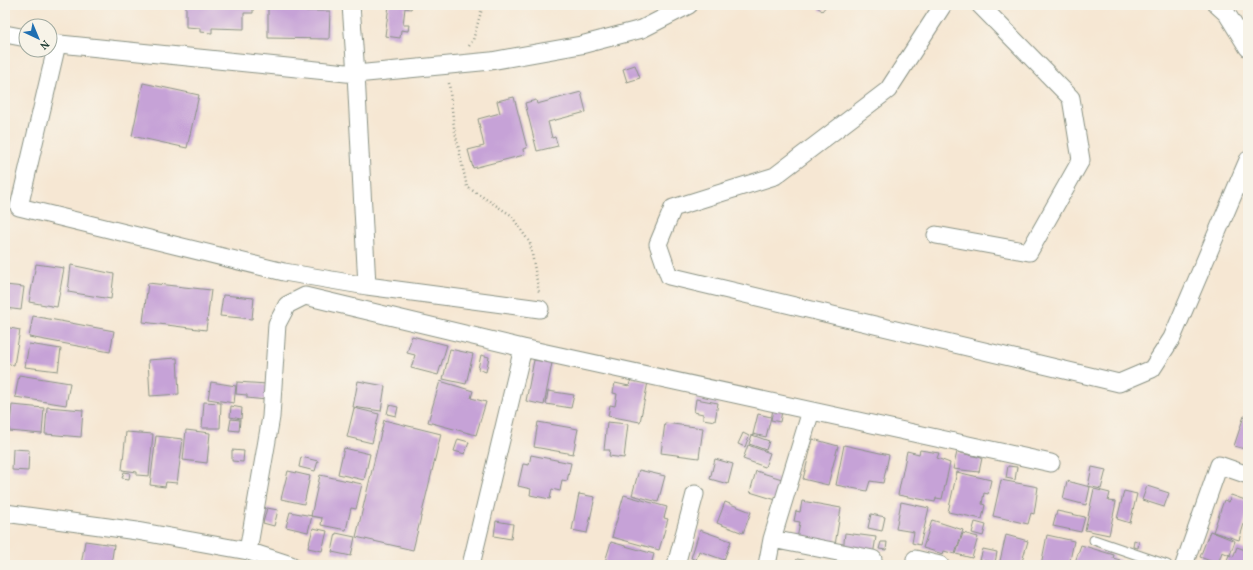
<svg xmlns="http://www.w3.org/2000/svg" width="1253" height="570" font-family="Vollkorn,serif">
	<style>
		.building { fill: #c6a2d7 }
		.lines { fill: none; stroke-linecap: round; stroke-linejoin: round }
		.lane-casing { stroke: #8a9284; stroke-width: 11 }
		.street-casing { stroke: #8a9284; stroke-width: 19 }
		.path { stroke: #8a9284; stroke-width: 2.5; stroke-dasharray: 1 3; stroke-linecap: butt }
		.lane { stroke: #fff; stroke-width: 9 }
		.street { stroke: #fff; stroke-width: 17 }
	</style>
	<rect width="100%" height="100%" fill="#f7f3e8"/>
	<filter id="ink" filterUnits="userSpaceOnUse"><feTurbulence type="fractalNoise" baseFrequency=".025" numOctaves="2"/><feDisplacementMap in="SourceGraphic" scale="8" xChannelSelector="R" yChannelSelector="G"/><feConvolveMatrix kernelMatrix="1 2 1 2 8 2 1 2 1" color-interpolation-filters="sRGB"/></filter>
	<filter id="wash" filterUnits="userSpaceOnUse"><feTurbulence type="fractalNoise" baseFrequency=".012" numOctaves="4" result="noise"/><feDisplacementMap in="SourceGraphic" scale="16" xChannelSelector="R" yChannelSelector="G"/><feGaussianBlur stdDeviation="0.9" result="paint"/><feColorMatrix in="noise" values="0 0 0 0 0 0 0 0 0 0 0 0 0 0 0 0 0 1.4 0 .05"/><feComposite in="paint" operator="in"/></filter>
	<g filter="url(#wash)">
		<rect width="100%" height="100%" fill="#f6e7d3"/>
		<g id="blocks">
			<path class="building" d="M186 5H253V13H244V29L212 28V33L200 32V28L186 27Z
				M268 5H307L306 11H330L329 39 268 38Z
				M389 5H412L411 9 405 8 403 25H409L408 31 401 30 400 38 385 36Z
				M815 5H827L822 11Z
				M635 65 640 78 627 82 623 69Z
				M143 83 199 95 187 148 132 136Z
				M581 92 586 112 548 122 552 138 555 137 558 146 537 151 525 103 536 100 537 104Z
				M514 97 527 148 523 149 524 155 473 168 468 150 484 146 478 119 500 113 497 101Z
				M36 264 64 268 57 307 29 302Z
				M71 265 114 274 111 299 68 292Z
				M148 283 211 290 206 330 143 322Z
				M5 285 24 287 21 310 5 308Z
				M223 295 254 298 252 319 220 316Z
				M33 316 114 331 110 352 29 337Z
				M5 327 20 330 14 365 5 363Z
				M412 336 447 345 438 375 411 368 415 355 407 353Z
				M29 344 61 349 58 371 25 367Z
				M450 349 473 354 466 384 443 379Z
				M481 355 489 357 486 372 478 369Z
				M177 358 179 394 150 396 148 360Z
				M534 360 552 363 544 405 526 401Z
				M5 367 8 368 6 384H5Z
				M19 375 70 383 66 405 15 397Z
				M631 379 648 382 640 422 608 416 610 405 615 406 617 394 613 393 615 383 629 386Z
				M358 381 385 386 381 411 353 407Z
				M440 381 473 391 471 398 486 402 476 435 428 422Z
				M211 382 236 386 234 403 208 399Z
				M237 382 267 384 266 400 247 398V395L236 394Z
				M548 391 574 395 571 408 546 404Z
				M696 399 718 403 715 421 703 419V414L694 412Z
				M204 402 221 403 220 428H202Z
				M12 405 44 408 42 434 9 431Z
				M389 405 398 407 396 416 387 414Z
				M231 406 242 408 241 419 230 417Z
				M47 407 83 410 81 437 45 434Z
				M354 408 379 414 372 443 347 437Z
				M773 409 782 411 780 422 771 420Z
				M758 414 771 417 766 437 753 434Z
				M1244 416 1248 417V450L1234 446Z
				M231 419 240 420 239 431 229 430Z
				M384 420 441 434 413 550 356 537Z
				M538 422 578 429 573 454 534 447Z
				M607 422 628 424 624 458 609 456 610 450H604Z
				M665 423 703 428 699 458 661 453Z
				M186 430 210 433 207 463 183 460Z
				M126 432 153 434 149 476 137 475V472L122 470Z
				M743 433 749 436 745 447 738 444Z
				M752 435 769 441 766 450 749 444Z
				M156 436 183 439 177 483 166 482 165 487 150 485Z
				M458 439 469 442 465 454 454 451Z
				M813 439 838 446 828 485 803 479Z
				M748 445 770 453 765 467 743 459Z
				M844 445 889 455 883 483 870 481 867 491 836 485Z
				M344 448 370 454 364 480 338 474Z
				M13 449 29 450 28 471 12 470Z
				M232 450 244 451 243 462 232 461Z
				M920 450 939 453 937 458 950 463 942 499 936 498 935 502 898 495 907 451 919 454Z
				M957 452 982 458 979 472 953 469Z
				M531 455 571 463 567 481 562 480 560 491 552 489 550 499 530 495 531 489 518 486 523 464 529 465Z
				M301 457 318 461 315 471 299 467Z
				M715 459 733 464 728 484 710 479Z
				M1008 466 1017 467 1015 480 1006 478Z
				M1092 467 1106 470 1101 489 1088 486Z
				M639 470 665 476 658 502 632 495Z
				M288 471 310 476 304 504 281 499Z
				M756 471 782 479 776 500 750 492Z
				M124 472 130 473 129 479 122 478Z
				M957 472 991 480 988 494 984 493 982 504 985 505 982 519 948 512Z
				M320 475 362 484 356 509 351 508 346 530 321 525 322 518 311 516Z
				M1001 480 1038 487 1034 514 1031 513 1028 524 993 516Z
				M1067 481 1090 487 1086 505 1063 499Z
				M1147 486 1169 493 1164 507 1142 500Z
				M1094 489 1110 493 1108 501 1116 502 1109 535 1085 530Z
				M1124 491 1137 494 1130 523 1117 519Z
				M579 494 595 497 587 533 572 530Z
				M624 495 667 507 664 518 668 519 659 550 612 537Z
				M1231 495 1248 501V511L1239 540 1213 532 1224 500 1229 502Z
				M802 501 841 508 835 545 797 539 800 522 794 521 796 511 800 512Z
				M725 502 751 512 743 533 717 523Z
				M901 502 929 508 920 545 912 543 914 532 896 529Z
				M267 508 278 510 274 526 263 523Z
				M1057 511 1085 517 1081 532 1053 526Z
				M290 512 312 516 308 532 286 527Z
				M871 514 885 517 882 531 868 528Z
				M932 520 963 530 955 554 944 551 943 554 923 548Z
				M496 521 513 524 511 539 494 536Z
				M975 522 986 525 983 536 972 533Z
				M313 528 327 531 322 551 308 548Z
				M700 530 731 541 724 560 699 551 696 560 691 558Z
				M1210 531 1235 541 1230 555 1222 552 1218 564 1200 557Z
				M336 533 355 537 351 556 332 552Z
				M845 533 876 537 873 555 843 551Z
				M963 533 978 537 972 558 956 554Z
				M1006 535 1028 541 1021 565H999Z
				M1047 535 1074 541 1069 565H1041Z
				M1134 540 1139 542 1138 548 1133 547Z
				M85 541 114 545 111 565H81Z
				M611 542 654 554 651 565H604Z
				M881 542H887L886 550 879 549Z
				M1081 545 1114 555 1113 558 1120 560 1119 565H1074Z
				M1237 547 1248 551V565H1225L1229 555 1233 557Z
				M983 549 997 552 995 563 980 560Z
				M797 559 826 564V565H795Z
				M840 561 858 564V565H839Z"/>
		</g>
	</g>
	<g filter="url(#ink)">
		<use href="#blocks" fill-opacity="0" stroke="#8a9284" stroke-width="1"/>
		<g class="lines">
			<defs>
				<path id="lane" d="M1094 540 1167 565"/>
				<path id="street" d="M351 5 356 74 367 286
					M943 5 888 90 775 176 673 208 658 244 669 276 1119 383 1152 369 1172 338 1248 160
					M1217 5 1227 14 1248 48
					M5 34 26 38
					M50 43 356 74 491 61 581 45 642 29 689 5
					M57 44 19 207 284 272 367 286 540 309
					M936 235 1029 252 1081 160 1071 98 980 5
					M5 513 137 531 248 551 291 565
					M772 539 873 559
					M248 551 271 417 277 324 287 305 305 296 523 348 1051 463
					M915 559 940 565
					M471 565 523 348
					M676 565 695 494
					M767 565 772 539 811 411
					M1184 565 1219 465 1248 475"/>
			</defs>
			<use href="#lane" class="lane-casing"/>
			<use href="#street" class="street-casing"/>
			<path class="path" d="M469 46 473 40 483 5
				M449 83 454 127 467 187 511 215 530 243 539 292"/>
			<use href="#lane" class="lane"/>
			<use href="#street" class="street"/>
		</g>
	</g>
	<rect width="1253" height="570" fill="none" stroke="#f7f3e8" stroke-width="20"/>
	<g transform="translate(38 38) rotate(136)"><circle r="19" fill="#f7f3e8" stroke="#a1aaa0"/>
	<path d="M0-3L7 15L0 10L-7 15Z" fill="#1f6fb2"/>
	<text y="-6" font-size="11" font-weight="bold" text-anchor="middle" fill="#1f3d34">N</text>
	</g>
</svg>
